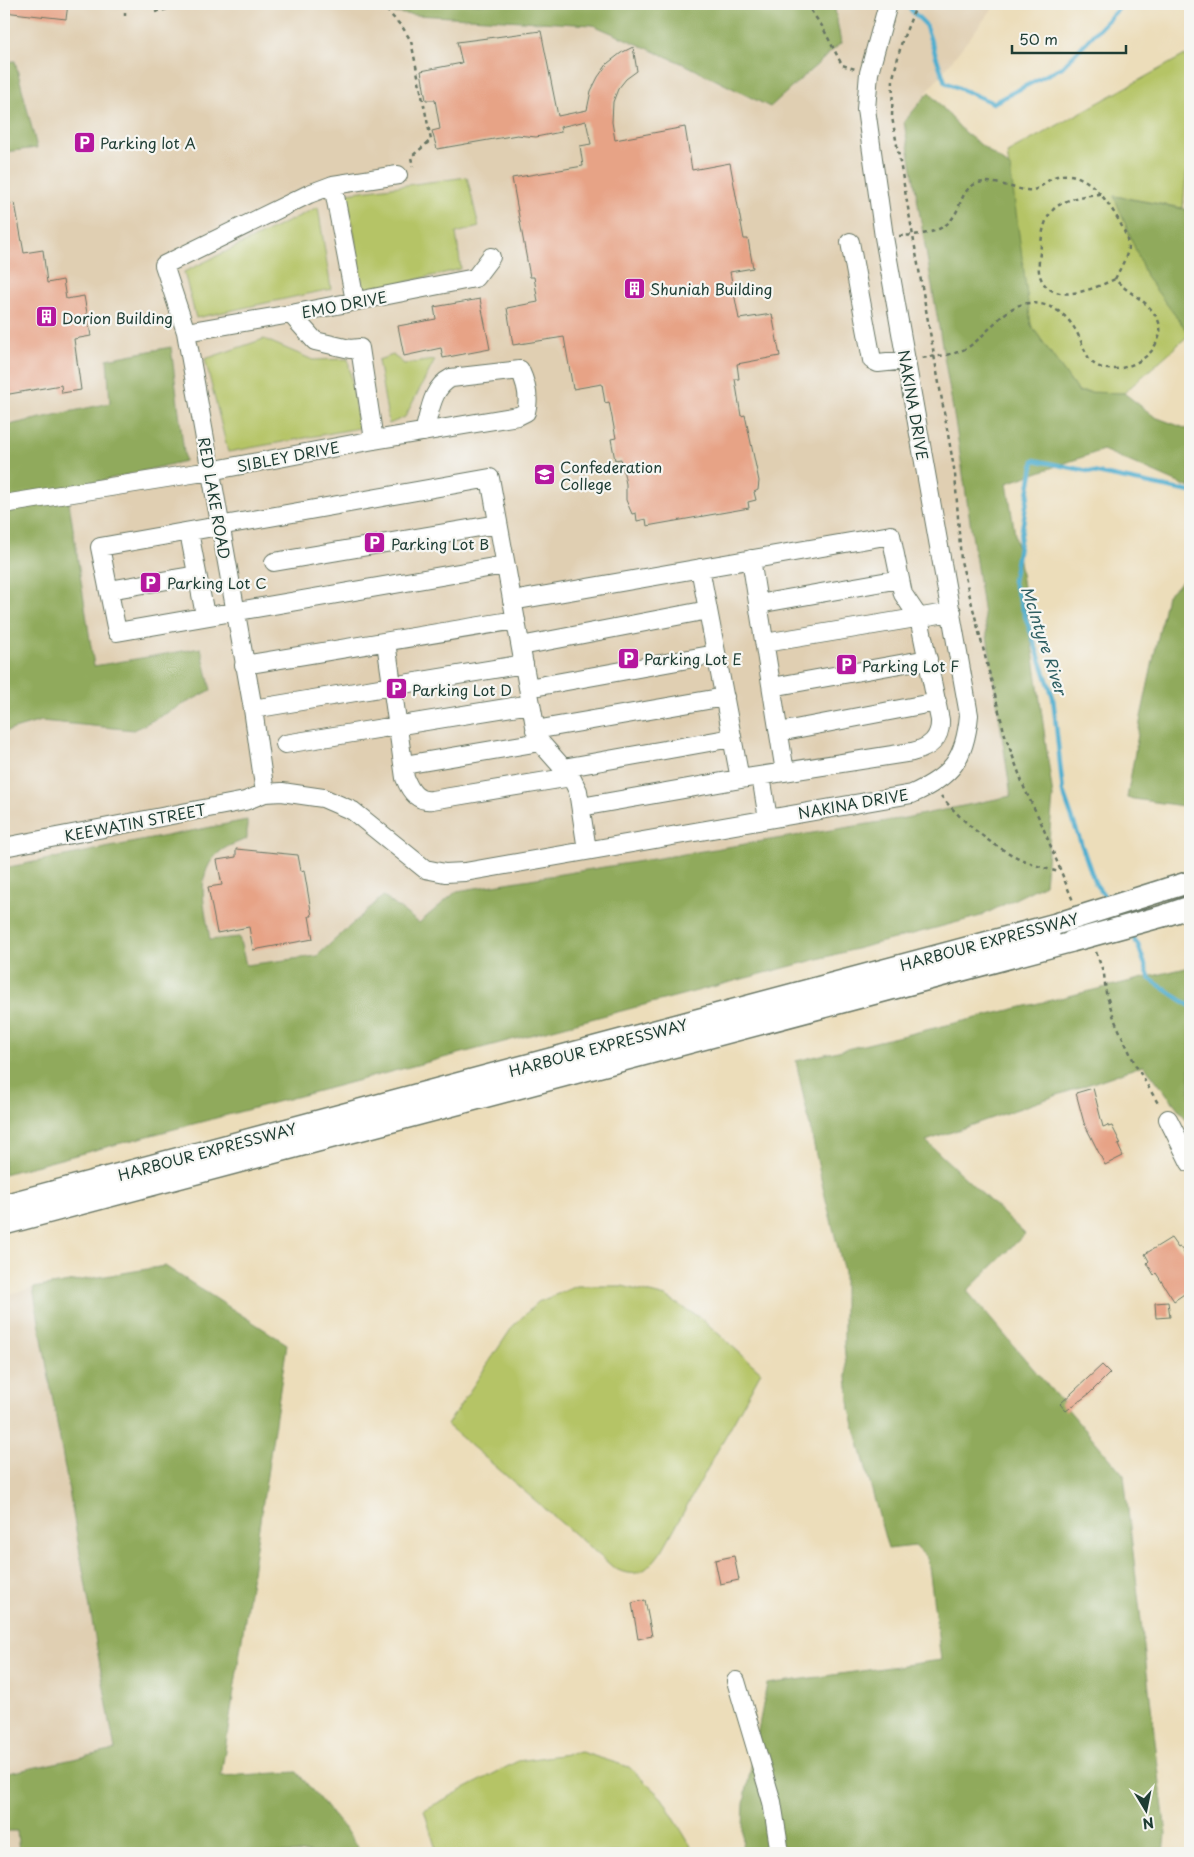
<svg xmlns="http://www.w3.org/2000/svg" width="1194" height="1857" font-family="'Playpen Sans',sans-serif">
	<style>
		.built { fill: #e0cfb2 }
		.green { fill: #b5c466; stroke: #6a804d }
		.forest { fill: #90aa5b; stroke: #587448 }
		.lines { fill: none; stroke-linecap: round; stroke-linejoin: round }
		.stream { stroke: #50aecf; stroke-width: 4.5 }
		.building { fill: #e7a386 }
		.minor-casing { stroke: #677563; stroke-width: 20 }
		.major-casing { stroke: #677563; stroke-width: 24 }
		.path { stroke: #677563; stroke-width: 2.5; stroke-dasharray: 4 4; stroke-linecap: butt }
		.minor { stroke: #fff; stroke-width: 18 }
		.major { stroke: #fff; stroke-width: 21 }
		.major-bridge-casing { stroke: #677563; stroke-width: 24; stroke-linecap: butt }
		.major-bridge { stroke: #fff; stroke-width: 21 }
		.labels { text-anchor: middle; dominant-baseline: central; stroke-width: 4.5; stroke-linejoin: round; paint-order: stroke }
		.poi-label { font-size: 15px; fill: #1f3d34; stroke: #f6f6f2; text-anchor: start }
		.street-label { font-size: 15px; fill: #1f3d34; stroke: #f6f6f2 }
		.water-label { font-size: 16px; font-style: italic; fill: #2e5f62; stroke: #f6f6f2 }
	</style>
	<rect width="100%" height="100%" fill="#f6f6f2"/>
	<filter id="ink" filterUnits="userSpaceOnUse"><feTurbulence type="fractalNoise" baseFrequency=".02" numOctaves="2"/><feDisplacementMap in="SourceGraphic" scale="10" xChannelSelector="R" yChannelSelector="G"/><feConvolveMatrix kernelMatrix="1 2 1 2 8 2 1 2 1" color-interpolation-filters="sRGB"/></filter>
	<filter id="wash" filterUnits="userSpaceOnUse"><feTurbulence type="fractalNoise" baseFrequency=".0096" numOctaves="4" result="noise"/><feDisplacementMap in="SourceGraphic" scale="20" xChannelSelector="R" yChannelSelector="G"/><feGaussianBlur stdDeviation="1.12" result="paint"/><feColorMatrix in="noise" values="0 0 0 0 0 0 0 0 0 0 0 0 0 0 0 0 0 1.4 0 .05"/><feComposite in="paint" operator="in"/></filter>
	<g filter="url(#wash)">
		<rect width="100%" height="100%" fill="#ecddba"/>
		<path class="built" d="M4 4H996L904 122 956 427 1012 796 905 818 457 891 419 923 383 896 317 956 246 965 210 941 202 886 207 866 222 849 247 839V820L4 868V732L41 721 134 730 201 648 94 666 67 489 110 403 4 426V152L37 148 15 61 4 62Z
			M33 1288 115 1750 4 1774V1295Z
			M17 1830 19 1853H4V1831Z"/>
		<path class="green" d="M1185 55 1190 65V136L1183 208 1115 196 1147 278 1190 334 1124 393 1078 392 1031 325 1007 153Z
			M467 177 479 227 456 233 461 269 364 292 347 193Z
			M318 207 331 289 196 318 184 272Z
			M264 339 313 360 348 359 359 428 228 452 205 359Z
			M393 355 404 364 435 360 405 417 389 424 378 360Z
			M577 1286H622L666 1297 702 1319 761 1372 663 1549C649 1569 638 1581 614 1568L447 1425 513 1326 538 1302Z
			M581 1752 629 1767 662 1798 695 1853H437L424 1810 518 1761Z"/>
		<path class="forest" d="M296 4H834L841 43 770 107 686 65 593 25 416 15Z
			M15 61 37 148 4 152V62Z
			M929 92 964 132 1010 167 1031 325 1078 392 1124 393 1155 417 1190 430V488L1103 450 1007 483 1036 671 1053 797 1045 884 981 916 4 1174V868L247 820V839C239 842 229 845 222 850 192 872 206 910 210 940L239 937 246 965 317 956 383 896 419 923 457 891 905 818 1011 796 956 427 904 122Z
			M1114 196 1190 210V335L1147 278Z
			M171 347 185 461 67 489 94 666 201 648 211 690 134 730 41 721 4 732V426L110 403 107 359Z
			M1190 574V807L1127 798 1141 717 1167 595Z
			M1190 967V1124L1144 1065 926 1141 1025 1234 967 1291 1124 1475 1166 1834 1164 1853H742L744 1803 767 1684 941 1660 928 1559 915 1546 888 1549 850 1410 844 1344V1272L823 1188 796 1061Z
			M165 1266 287 1344 221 1776 297 1772 352 1838 360 1853H19L17 1831H4V1774L115 1750 33 1288Z"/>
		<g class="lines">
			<path class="stream" d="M905 4 925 24 945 82 993 103 1062 67 1123 4
				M1109 902 1095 883 1063 792 1053 697 1013 581 1034 460 1190 492
				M1129 931 1138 945 1150 979 1190 1006"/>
		</g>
		<g id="blocks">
			<path class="building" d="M5 4H68L66 19 4 12Z
				M541 31 558 116 587 110 591 91 598 77 608 63 621 53 633 47 637 71 626 79 618 89 613 102 612 122 615 140 685 127 692 170 730 163 744 239H748L753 268 730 272 739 319 772 314 780 356 737 364 739 379H735L741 416 745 415 759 481 758 490 754 492 756 500 748 502 749 508 647 526 646 519 637 521 636 513 632 514 626 500V484L621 459 615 460 611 439 616 438 609 402 605 403 602 384 573 389 564 337 513 345 507 308 538 302 534 277H530L512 178 583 166 580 146 591 144 586 121 560 127 561 132 536 137 517 135 437 149 432 131 440 129 435 100H426L421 71 462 63 457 42Z
				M15 203 24 253 43 250 47 283 63 280 66 299 84 296 91 336 74 339 81 390 62 393 61 385 4 395V205Z
				M480 299 490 349 443 358 441 348 404 356 398 326 436 319 434 307Z
				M236 849 298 855 301 871 304 870 312 916H309L313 939 253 950 249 927 217 933 208 887 222 885 217 860 236 857Z
				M1093 1088 1103 1127 1108 1125V1127L1112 1126 1121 1144 1118 1145 1123 1156 1105 1165 1084 1123 1076 1093Z
				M1171 1238 1178 1248 1180 1247 1190 1262V1290L1174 1301 1156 1273 1154 1275 1147 1263 1149 1261 1145 1254Z
				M1168 1302 1170 1317 1156 1318 1155 1303Z
				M1102 1365 1110 1373 1089 1394 1066 1411 1060 1404Z
				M734 1556 739 1580 720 1584 715 1560Z
				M645 1600 652 1636 638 1639 632 1603Z"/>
		</g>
	</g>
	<g filter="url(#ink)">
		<use href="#blocks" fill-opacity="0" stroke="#677563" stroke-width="1"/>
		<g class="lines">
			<defs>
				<path id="minor" d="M333 185 398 175
					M850 242 872 360 878 363 906 360
					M291 314 315 341 350 349 360 348 374 440
					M186 332 291 314 475 278 491 257
					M4 504 210 471 374 440 518 416 526 412C530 398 526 383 520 370L451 378C431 388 430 413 424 432
					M189 532 205 615
					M751 559 785 772
					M274 562 498 524
					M505 565 117 632 100 547 490 478 537 737 540 742 571 777 578 791 587 850
					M700 568 740 779
					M109 590 197 575
					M512 601 891 535 903 594 919 618 940 720C941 739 929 748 912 752L740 779 581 807
					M758 604 900 579
					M386 642 405 778C410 791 417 802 432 800L571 777
					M765 643 952 612
					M521 646 708 610
					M244 665 516 620
					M772 687 928 659
					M528 688 716 654
					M253 709 524 664
					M535 730 725 697
					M779 732 937 702
					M285 744 531 704
					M404 765 540 742
					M563 768 732 738
					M761 776 768 819
					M265 793 253 709 186 332 164 265 309 194 333 185 355 301
					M4 847 245 801 265 793 282 792 323 798 353 811 425 869 445 873 465 872 912 794C952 776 965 759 969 715L884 237 866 109 869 73 888 4
					M1168 1119 1190 1163
					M736 1681 772 1802 780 1853"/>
				<path id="major" d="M1167 889 1190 882
					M1163 916 1190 907
					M4 1205 1056 924
					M4 1224 1072 941"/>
			</defs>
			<use href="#minor" class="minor-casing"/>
			<use href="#major" class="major-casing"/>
			<path class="path" d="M125 4V17
				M381 4 403 28 411 41 431 140 411 157 413 167
				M806 4 822 26 842 65 855 69
				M917 4 902 41 893 78 892 117 955 474 961 561 1005 735 1025 790 1040 820 1073 901
				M155 12 189 4
				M1100 194C1084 195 1069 198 1056 207 1045 216 1042 232 1041 245 1040 255 1037 267 1040 276 1051 308 1095 288 1115 279
				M899 236C917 235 943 234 954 216 962 204 961 189 978 183 993 179 1012 189 1027 190 1040 192 1045 180 1057 176 1085 168 1106 199 1118 219 1134 248 1129 251 1115 279 1130 296 1146 297 1158 320 1163 331 1159 339 1153 349 1142 365 1105 379 1090 360 1086 354 1083 346 1080 339 1071 318 1056 304 1032 303 1004 302 988 337 965 349 952 356 934 356 920 358
				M941 796C972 833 1012 862 1060 872
				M1096 952 1104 974 1106 993 1115 1021 1136 1066 1159 1105"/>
			<use href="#minor" class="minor"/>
			<use href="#major" class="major"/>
			<defs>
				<path id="major-bridge" d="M1056 924 1167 889
					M1072 941 1163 916"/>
			</defs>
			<use href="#major-bridge" class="major-bridge-casing"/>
			<use href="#major-bridge" class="major-bridge"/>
		</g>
	</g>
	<defs>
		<symbol id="parking-square" viewBox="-11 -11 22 22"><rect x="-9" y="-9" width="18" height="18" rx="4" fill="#b5179e" stroke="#f6f6f2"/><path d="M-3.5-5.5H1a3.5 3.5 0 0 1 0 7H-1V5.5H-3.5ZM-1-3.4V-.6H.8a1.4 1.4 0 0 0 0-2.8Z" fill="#fff"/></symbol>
		<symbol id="building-square" viewBox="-11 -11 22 22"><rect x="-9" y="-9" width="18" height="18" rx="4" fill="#b5179e" stroke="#f6f6f2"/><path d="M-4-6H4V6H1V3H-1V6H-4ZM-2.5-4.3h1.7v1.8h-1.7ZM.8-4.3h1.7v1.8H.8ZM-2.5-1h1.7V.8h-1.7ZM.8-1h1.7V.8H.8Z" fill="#fff"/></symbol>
		<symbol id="university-square" viewBox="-11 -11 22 22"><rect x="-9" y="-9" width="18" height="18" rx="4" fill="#b5179e" stroke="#f6f6f2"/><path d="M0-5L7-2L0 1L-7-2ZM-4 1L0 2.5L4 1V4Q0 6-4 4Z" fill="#fff"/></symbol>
	</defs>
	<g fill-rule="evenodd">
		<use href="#parking-square" x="72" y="130" width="25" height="25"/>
		<use href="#building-square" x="622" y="276" width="25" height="25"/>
		<use href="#building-square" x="34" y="304" width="25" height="25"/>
		<use href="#university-square" x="532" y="462" width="25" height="25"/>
		<use href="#parking-square" x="362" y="530" width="25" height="25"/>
		<use href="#parking-square" x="138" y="570" width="25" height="25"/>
		<use href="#parking-square" x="616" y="646" width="25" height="25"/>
		<use href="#parking-square" x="834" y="652" width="25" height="25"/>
		<use href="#parking-square" x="384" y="676" width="25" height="25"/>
	</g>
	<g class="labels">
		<g class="poi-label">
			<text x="100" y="142">Parking lot A</text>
			<text x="650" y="288">Shuniah Building</text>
			<text x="62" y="317">Dorion Building</text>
			<text x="560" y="466">Confederation<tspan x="560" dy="17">College</tspan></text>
			<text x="391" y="543">Parking Lot B</text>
			<text x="167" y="582">Parking Lot C</text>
			<text x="644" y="658">Parking Lot E</text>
			<text x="862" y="665">Parking Lot F</text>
			<text x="412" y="689">Parking Lot D</text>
		</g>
		<g class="street-label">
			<text transform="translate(344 304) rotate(-11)">EMO DRIVE</text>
			<text transform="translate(914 405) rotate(80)">NAKINA DRIVE</text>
			<text transform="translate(288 456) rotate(-11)">SIBLEY DRIVE</text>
			<text transform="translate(215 498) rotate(80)">RED LAKE ROAD</text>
			<text transform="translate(853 803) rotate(-10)">NAKINA DRIVE</text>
			<text transform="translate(135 822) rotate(-11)">KEEWATIN STREET</text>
			<text transform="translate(989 941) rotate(-15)">HARBOUR EXPRESSWAY</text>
			<text transform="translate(598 1047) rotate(-15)">HARBOUR EXPRESSWAY</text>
			<text transform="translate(207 1151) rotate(-15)">HARBOUR EXPRESSWAY</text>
		</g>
		<g class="water-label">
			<text transform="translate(1045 640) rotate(72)">McIntyre River</text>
		</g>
	</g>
	<rect width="1194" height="1857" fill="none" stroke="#f6f6f2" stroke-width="20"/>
	<g transform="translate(1146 1810) rotate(170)" stroke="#f6f6f2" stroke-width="4" paint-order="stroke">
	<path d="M0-4L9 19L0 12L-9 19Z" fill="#1f3d34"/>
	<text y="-8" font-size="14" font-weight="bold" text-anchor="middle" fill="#1f3d34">N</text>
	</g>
	<path d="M1012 45v8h114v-8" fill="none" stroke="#1f3d34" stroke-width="2.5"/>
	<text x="1019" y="45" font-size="15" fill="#1f3d34" stroke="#f6f6f2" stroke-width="4" paint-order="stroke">50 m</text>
</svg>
